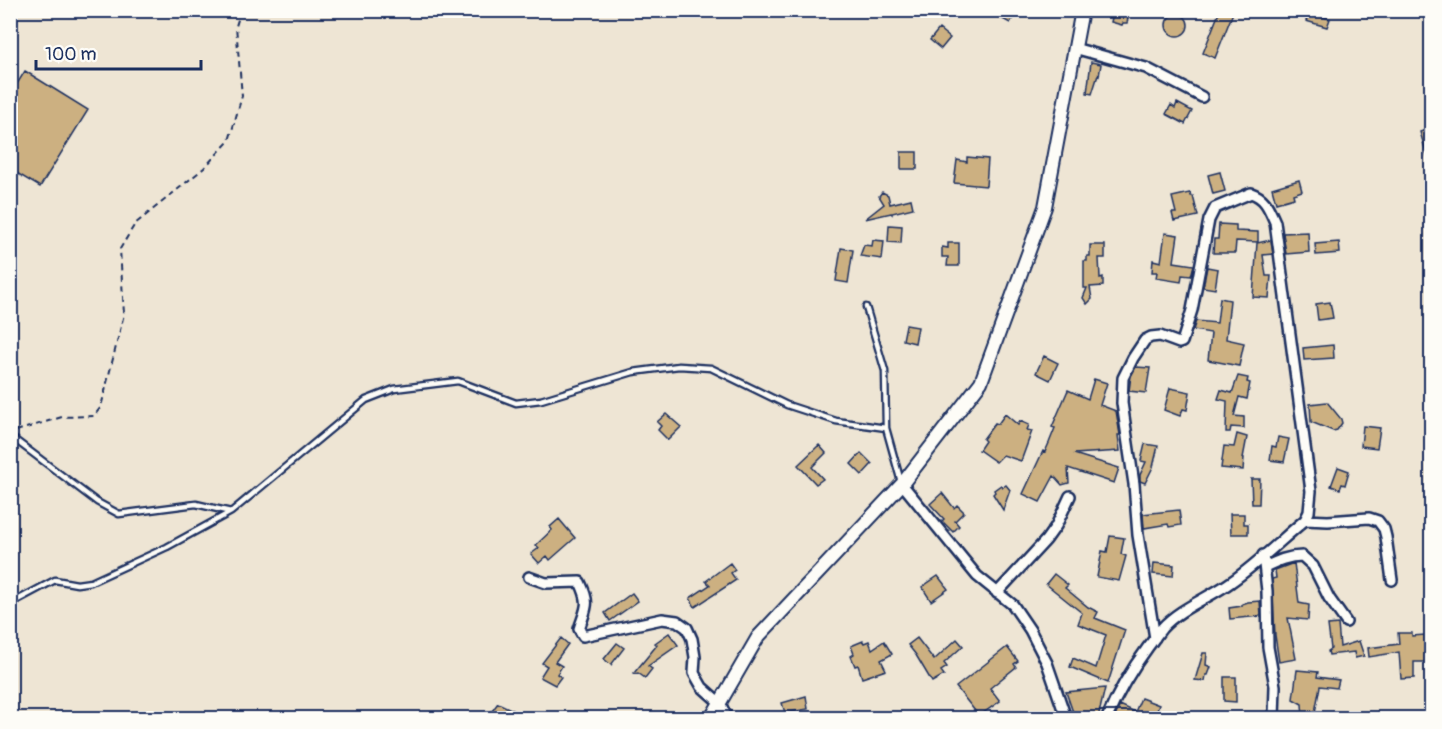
<svg xmlns="http://www.w3.org/2000/svg" width="1442" height="729" font-family="Pangolin,sans-serif">
	<style>
		.building { fill: #ccb081; stroke: #1b2f5e; stroke-width: 1.5 }
		.lines { fill: none; stroke-linecap: round; stroke-linejoin: round }
		.service-casing { stroke: #1b2f5e; stroke-width: 9 }
		.minor-casing { stroke: #1b2f5e; stroke-width: 14 }
		.secondary-casing { stroke: #1b2f5e; stroke-width: 16 }
		.path { stroke: #1b2f5e; stroke-width: 2; stroke-dasharray: 6 4.5; stroke-linecap: butt }
		.service { stroke: #fdfcf7; stroke-width: 4.5 }
		.minor { stroke: #fdfcf7; stroke-width: 9 }
		.secondary { stroke: #fdfcf7; stroke-width: 12 }
	</style>
	<rect width="100%" height="100%" fill="#eee5d4"/>
	<filter id="ink" filterUnits="userSpaceOnUse"><feTurbulence type="fractalNoise" baseFrequency=".0167" numOctaves="2"/><feDisplacementMap in="SourceGraphic" scale="12" xChannelSelector="R" yChannelSelector="G"/><feConvolveMatrix kernelMatrix="1 2 1 2 8 2 1 2 1" color-interpolation-filters="sRGB"/></filter>
	<g filter="url(#ink)">
		<path class="building" d="M986 10H1017L1010 23Z
			M1118 10H1130L1127 23H1123L1122 25 1111 22 1113 13 1117 14Z
			M1220 10H1234L1215 58 1203 53Z
			M1309 13 1330 19 1327 27 1306 21Z
			M1166 25a11 11 0 1 1 22 0a11 11 0 1 1-22 0Z
			M939 29 950 38 941 49 930 40Z
			M1091 62 1101 64 1099 76 1098 75 1092 94 1087 93Z
			M25 71 88 110 40 187 10 169V95Z
			M1177 103 1192 111 1185 124 1166 114 1171 105 1175 108Z
			M1431 128V162H1429L1420 132Z
			M901 152H917V169H901Z
			M967 157 988 159 986 186 954 183 957 160 967 162Z
			M1220 172 1225 191 1213 194 1208 175Z
			M1299 180 1302 191 1293 194 1294 198 1276 203 1272 188Z
			M882 192 888 195 890 204 911 199 913 208 892 213V214L891 213 865 219 884 204 879 196Z
			M1190 193 1191 196H1193L1198 216 1174 221 1172 213H1176L1172 197Z
			M1219 224 1236 225V231L1258 232V242L1236 241 1235 253H1213L1214 239H1218Z
			M889 225 902 226 901 243 888 242Z
			M1308 232 1309 252 1286 254 1283 233Z
			M1165 233 1178 235 1174 262 1194 265 1191 276 1182 275 1181 282 1156 278 1157 272H1152L1153 260 1161 262Z
			M873 240 884 241 882 259 860 256 864 245 872 246Z
			M1271 240 1273 254 1263 255 1266 276H1271L1269 298 1253 297 1257 243Z
			M1339 242 1340 253 1316 255 1315 244Z
			M948 243H959V266H947L948 257H942V247L948 248Z
			M1090 245H1105V258H1099L1100 278 1103 277V286L1090 287 1092 299 1087 304 1083 298 1087 288H1084V261H1087V256H1090Z
			M841 248 853 250 848 283 836 281Z
			M1207 267 1218 269 1215 289 1203 287Z
			M1220 298 1230 300 1226 339 1244 343 1239 366 1208 360 1211 333 1193 330 1196 321 1217 323Z
			M1330 302 1333 318 1318 320 1316 304Z
			M906 325 918 327 915 343 903 340Z
			M1333 345 1334 358 1304 360 1303 348Z
			M1044 356 1058 363 1050 380 1036 373Z
			M1136 367 1150 368 1146 393 1129 391 1131 376Z
			M1238 376 1248 378 1247 382 1250 383 1247 399 1239 397 1234 416 1244 417V428L1231 427 1230 432H1226L1227 401 1218 399 1221 390 1232 393Z
			M1094 379 1107 383 1100 405 1116 411 1120 435H1118L1120 451 1074 454 1119 468 1114 483 1068 468 1069 483 1062 485 1054 476 1040 502 1023 494 1043 451 1045 452 1049 443 1055 428 1052 427 1068 390 1088 399Z
			M1170 388 1190 392 1187 410 1183 409 1180 416 1164 410Z
			M1327 402 1341 419 1342 423 1337 430 1333 431 1311 422 1310 404Z
			M666 414 681 427 668 440 658 430 661 426 657 422Z
			M1005 414 1018 425 1020 421 1029 425 1027 430 1032 431 1021 461 1003 455 996 462 979 450 985 441 983 439 995 423 998 424Z
			M1363 426 1380 428 1377 448 1361 446Z
			M1237 434 1247 437 1243 458H1244L1243 470 1221 468 1224 446 1234 447Z
			M1278 437 1289 439 1284 462 1270 460 1272 446 1276 447Z
			M1145 444 1158 446 1153 467 1145 483 1140 481V475L1146 462 1141 461Z
			M819 445 826 453 812 467 823 479 816 484 798 465Z
			M861 453 872 464 862 475 851 464Z
			M1338 467 1349 471 1345 485 1342 484 1340 489 1331 486Z
			M1251 479H1260L1259 504H1252Z
			M1001 485 1003 487 1006 485 1010 490 1003 510 993 494 995 492 994 490Z
			M942 493 954 508 957 505 964 512 955 521 959 526 953 532 942 521 944 519 930 504Z
			M1179 510 1181 525 1169 527 1168 524 1144 528 1143 514Z
			M1230 514H1244V524H1248V534H1231Z
			M559 519 575 538 550 560 547 556 539 563 531 554 539 548 536 545 552 530 550 527Z
			M1110 536 1124 538 1121 554 1126 556 1119 581 1097 577 1102 551 1107 552Z
			M730 563 735 570 731 573 736 580 695 607 690 598 710 585 706 581Z
			M1154 563 1174 565 1173 576 1153 574Z
			M1294 563 1299 603 1309 605 1308 620 1288 618 1296 659 1279 662 1275 635 1272 579 1276 578 1275 570Z
			M1054 574 1068 585 1065 588 1088 607 1098 612 1095 618 1125 630 1108 683 1070 667 1073 658 1096 668 1106 635 1078 624 1082 613 1046 584Z
			M938 576 948 589 931 601 922 587Z
			M632 593 638 601 610 621 605 613Z
			M1260 601 1261 616 1230 619 1229 608 1242 606V604L1248 602Z
			M1338 624 1340 647 1359 641 1364 656 1355 658 1354 652 1329 655 1328 651 1331 649 1328 625Z
			M669 633 678 645 648 666 652 669 645 678 638 673 635 674 634 673 657 645 655 643Z
			M1398 633H1412V636L1425 635 1426 662H1414V678L1401 679 1399 652 1369 657 1368 648 1399 644Z
			M561 638 568 644 555 662 562 666 557 674 561 677 555 685 540 677 547 666 542 663Z
			M917 638 934 660 957 639 963 646 944 663 947 667 941 671 944 675 932 682 916 655 908 645Z
			M863 641 864 643 869 641 872 649 884 641 892 654 881 660 886 670 862 678 858 665 855 666 851 656 854 654 851 646Z
			M617 643 624 648 611 665 604 659Z
			M1007 647 1018 661 1014 664 1016 667 990 688 1000 701 979 716 956 687Z
			M1203 653H1207L1206 665 1211 667 1208 675H1206L1205 681 1195 680Z
			M1297 670 1318 672 1317 677 1339 680 1337 688 1320 686 1314 718H1303L1302 704 1293 699Z
			M1224 677H1236V702L1224 701Z
			M1105 688 1098 718H1075L1066 692Z
			M806 696 808 709 785 713 782 703Z
			M1141 698 1159 705 1154 718H1119L1115 717 1120 705 1135 712Z
			M498 703 515 711 511 718H504L492 711Z"/>
		<g class="lines">
			<defs>
				<path id="service" d="M866 307 885 371 886 428 901 482
					M10 436 97 502 119 514 196 504 231 512
					M10 604 55 580 77 584 91 582 167 547 231 512 366 400 394 389 458 381 516 403 541 400 633 372 679 366 711 368 787 405 836 421 886 428"/>
				<path id="minor" d="M1074 48 1146 68 1202 97
					M902 484 977 576 1013 605 1030 630 1047 663 1066 718
					M1305 520 1328 521 1369 518 1378 521 1384 529 1386 537 1392 580
					M1263 555 1267 591 1268 647 1275 686 1274 718
					M1265 567C1277 561 1288 556 1302 556L1313 566 1329 598 1346 622
					M529 577 546 583 580 582C591 605 586 607 579 629L583 636 662 619 677 621 687 628 692 639 695 657 694 673 702 687 720 703 727 718
					M997 593 1046 540 1056 526 1070 496
					M1107 718C1118 692 1131 670 1148 647 1153 641 1157 634 1162 628 1180 608 1209 598 1231 582 1257 564 1281 540 1305 520L1309 512 1311 491 1275 222C1269 209 1266 198 1251 193L1215 208 1209 220 1192 310 1182 342 1179 343 1160 336 1151 337 1145 340 1133 358 1123 378 1122 403 1134 484 1138 535 1155 638"/>
				<path id="secondary" d="M711 718 758 637 902 484 981 382 1045 207 1082 10"/>
			</defs>
			<use href="#service" class="service-casing"/>
			<use href="#minor" class="minor-casing"/>
			<use href="#secondary" class="secondary-casing"/>
			<path class="path" d="M16 431 62 417 94 416 101 407 124 314 120 249 135 224 204 168 229 141 242 96 236 26 241 10"/>
			<use href="#service" class="service"/>
			<use href="#minor" class="minor"/>
			<use href="#secondary" class="secondary"/>
		</g>
	</g>
	<rect width="1442" height="729" fill="none" stroke="#fdfcf7" stroke-width="36"/>
	<rect x="18" y="18" width="1406" height="693" fill="none" stroke="#1b2f5e" stroke-width="2" filter="url(#ink)"/>
	<path d="M36 60v9h165v-9" fill="none" stroke="#1b2f5e" stroke-width="3"/>
	<text x="45" y="60" font-size="18" fill="#1b2f5e" stroke="#fdfcf7" stroke-width="4.5" paint-order="stroke">100 m</text>
</svg>
